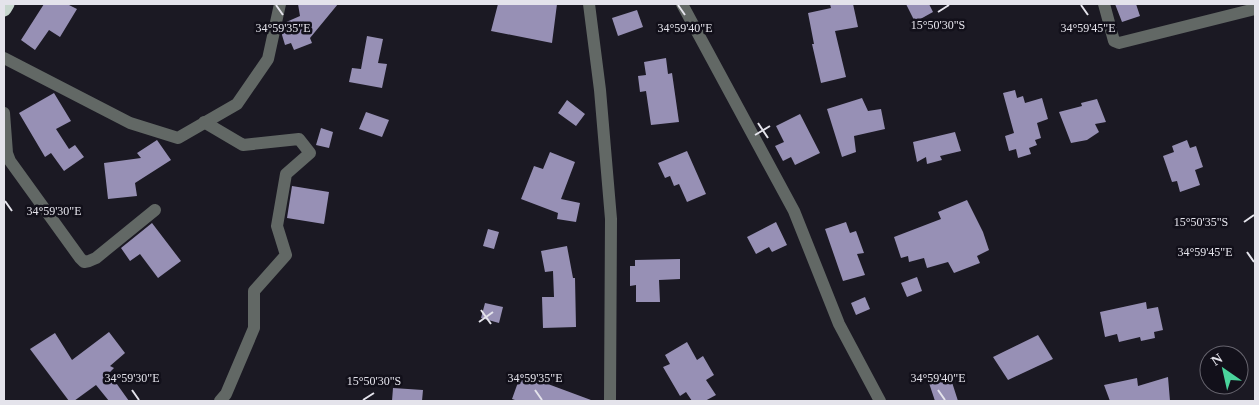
<svg xmlns="http://www.w3.org/2000/svg" width="1259" height="405" font-family="Georgia,serif">
	<style>
		.building { fill: #9790b5 }
		.lines { fill: none; stroke-linecap: round; stroke-linejoin: round }
		.minor { stroke: #626865; stroke-width: 12 }
		.highway { stroke: #c7d6ce; stroke-width: 15 }
		.ticks { fill: none; stroke: #e4e3eb; stroke-width: 2 }
		.ticks-label { font-size: 12px; text-anchor: middle; fill: #e4e3eb; stroke: #12101a; stroke-width: 5; stroke-linejoin: round; paint-order: stroke }
	</style>
	<rect width="100%" height="100%" fill="#1b1923"/>
	<path class="building" d="M44 4H67L77 9 60 37 49 30 35 50 21 40Z
		M298 4H338L310 38 312 43 294 50 291 43 285 45 282 35V32L287 30 284 23 300 16Z
		M498 4H557L552 43 491 31Z
		M830 4H853L858 27 835 31 846 77 821 83 812 44H814L808 13 831 8Z
		M906 4H929L933 12 915 22Z
		M1115 4H1136L1140 16 1122 22Z
		M637 10 643 27 618 36 612 18Z
		M367 36 383 39 378 63 387 64 382 88 349 82 352 68 361 69Z
		M666 58 668 74 672 73 679 122 651 125 646 91 640 92 638 76 646 75 644 62Z
		M1015 90 1017 98 1023 96 1025 103 1042 98 1048 119 1037 123 1041 138 1035 140 1037 145 1029 148 1031 154 1018 158 1016 149 1009 151 1005 136 1014 133 1003 93Z
		M54 93 71 121 56 129 69 149 75 145 84 157 64 171 51 153 45 157 19 113Z
		M862 98 868 111 881 109 885 129 854 136 856 152 842 157 827 109Z
		M1097 99 1106 122 1095 124 1099 132 1087 140 1071 143 1059 112 1082 106 1081 103Z
		M567 100 585 114 576 126 558 113Z
		M366 112 389 120 382 137 359 129Z
		M800 114 820 153 795 165 791 157 783 161 775 146 784 142 776 126Z
		M321 128 333 132 329 148 316 145Z
		M955 132 961 151 940 156 942 160 927 164 926 157 917 162 913 142Z
		M157 140 171 160 135 183 137 196 108 199 104 163 141 158 137 153Z
		M1187 140 1190 148 1196 146 1203 167 1195 170 1200 185 1180 192 1177 181 1172 182 1163 156 1174 152 1172 146Z
		M687 151 706 194 687 202 679 184 674 186 670 176 665 178 658 163Z
		M550 152 575 162 561 199 580 203 576 222 557 219 558 213 521 199 534 166 543 169Z
		M292 186 329 192 324 224 287 218Z
		M967 200 983 232 989 250 977 256 980 263 954 273 948 262 927 268 924 258 909 262 908 256 901 258 894 237 941 219 938 212Z
		M776 222 787 245 772 252 769 247 756 254 747 237Z
		M846 222 850 233 856 231 864 253 857 254 865 275 843 281 825 229Z
		M152 223 181 261 158 278 140 254 130 261 121 248Z
		M488 229 499 232 494 249 483 246Z
		M567 246 573 278H575L576 327 543 328 542 297H554L553 271 545 272 541 251Z
		M680 259V279L659 280 660 302H636V285L630 286V266H635V260Z
		M917 277 922 291 907 297 901 283Z
		M865 297 870 309 856 315 851 303Z
		M1146 302 1147 309 1158 307 1163 330 1154 332 1155 338 1141 341 1140 337 1119 342 1117 334 1105 337 1100 312Z
		M485 303 503 307 499 323 481 318Z
		M109 332 125 353 110 366 114 368 109 373 129 401H109L96 385 74 401H69L30 349 55 333 72 360Z
		M1038 335 1053 359 1008 380 993 357Z
		M687 342 697 360 703 356 714 375 706 380 716 395 705 401H692L686 392 680 396 663 367 670 364 665 355Z
		M521 374 591 400V401H518L512 399Z
		M950 376 958 401H935L929 383Z
		M1168 377 1170 401H1110L1104 385 1137 378 1138 386Z
		M393 388 423 390 422 401H392Z"/>
	<g class="lines">
		<path class="minor" d="M589 4 600 90 611 219 610 401
			M682 4 794 211 839 324 880 401
			M1104 4 1114 41 1119 43 1255 9
			M4 58 130 123 178 138 237 104 268 59 280 4
			M4 113 7 153 10 161 80 258 84 262 89 261 96 258 155 210
			M204 122 243 145 299 139 310 153 286 174 277 226 286 255 254 291V328L226 394 220 401"/>
		<path class="highway" d="M4 9 7 4"/>
	</g>
	<path class="ticks" d="M276 5 283 15M678 5 685 15M1081 5 1088 15M938 12 949 5M758 123 768 138M755 135 770 126M5 201 12 211M1244 222 1254 215M1247 252 1254 262M481 310 491 324M479 322 493 312M132 390 139 400M535 390 542 400M938 390 945 400M363 400 374 393"/>
	<g class="ticks-label">
		<text x="938" y="29">15°50'30"S</text>
		<text x="283" y="32">34°59'35"E</text>
		<text x="685" y="32">34°59'40"E</text>
		<text x="1088" y="32">34°59'45"E</text>
		<text x="54" y="215">34°59'30"E</text>
		<text x="1201" y="226">15°50'35"S</text>
		<text x="1205" y="256">34°59'45"E</text>
		<text x="132" y="382">34°59'30"E</text>
		<text x="535" y="382">34°59'35"E</text>
		<text x="938" y="382">34°59'40"E</text>
		<text x="374" y="385">15°50'30"S</text>
	</g>
	<rect width="1259" height="405" fill="none" stroke="#e4e3eb" stroke-width="10"/>
	<g transform="translate(1224 370) rotate(326)"><circle r="24" fill="#12101a" stroke="#66646e"/>
	<path d="M0-4L9 19L0 12L-9 19Z" fill="#4ad49c"/>
	<text y="-8" font-size="14" font-weight="bold" text-anchor="middle" fill="#e4e3eb">N</text>
	</g>
</svg>
